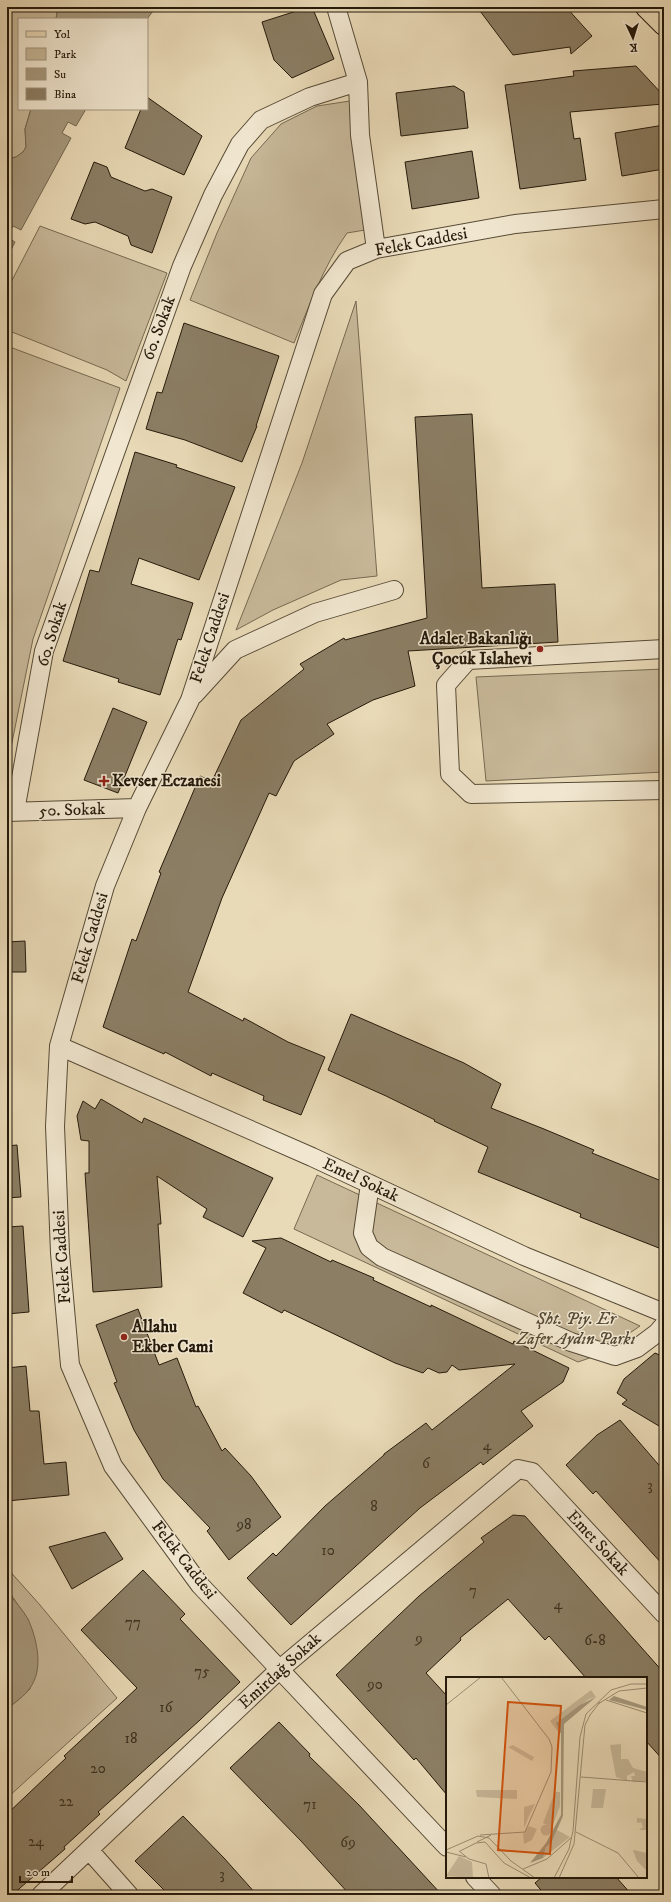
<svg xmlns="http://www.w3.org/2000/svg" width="671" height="1902" font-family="'IM FELL DW Pica',serif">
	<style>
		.green { fill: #c8b99a; stroke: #766a52 }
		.water { fill: #a6997d; stroke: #72664f }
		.building { fill: #8b7e64; stroke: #251a0b }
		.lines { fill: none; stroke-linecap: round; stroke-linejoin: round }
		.minor-casing { stroke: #564a36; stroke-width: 20 }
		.major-casing { stroke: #251a0b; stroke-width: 24 }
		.minor { stroke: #f1e7d0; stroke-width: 18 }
		.major { stroke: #e9dab7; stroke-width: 22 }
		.poi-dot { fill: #8f2418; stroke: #f1e7d0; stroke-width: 1.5 }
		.labels { text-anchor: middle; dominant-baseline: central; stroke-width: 3; stroke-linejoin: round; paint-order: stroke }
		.number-label { font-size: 15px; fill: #3e3321 }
		.street-label { font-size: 17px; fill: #251a0b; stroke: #f1e7d0 }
		.poi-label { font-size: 17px; font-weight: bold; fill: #251a0b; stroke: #f1e7d0; text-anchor: start }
		.park-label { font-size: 17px; font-style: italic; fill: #564a36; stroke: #f1e7d0 }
		.inset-road { fill: none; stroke: #9b8d72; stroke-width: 1 }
		.view { fill: #d4530c; fill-opacity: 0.15; stroke: #d4530c; stroke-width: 2 }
		.inset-edge { fill: none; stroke: #251a0b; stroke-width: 2 }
	</style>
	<rect width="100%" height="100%" fill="#e9dab7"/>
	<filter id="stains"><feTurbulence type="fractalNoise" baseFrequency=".005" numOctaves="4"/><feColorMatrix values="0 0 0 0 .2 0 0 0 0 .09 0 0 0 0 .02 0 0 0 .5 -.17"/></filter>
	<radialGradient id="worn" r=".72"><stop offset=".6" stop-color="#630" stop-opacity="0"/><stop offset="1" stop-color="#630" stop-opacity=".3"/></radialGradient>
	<path class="green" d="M7 7H58L56 19H19V109H31L25 129 26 147 23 152 16 157 7 159Z
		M350 101 365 230 347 233C323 267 309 306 294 343L190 300 217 233 251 158 281 124 317 106Z
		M40 226 167 273 126 381 107 370 7 330V290Z
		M356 301 377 576 341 580 273 610 236 630 302 463Z
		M7 346 120 388 33 639 7 767Z
		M664 669V772L486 781 476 677Z
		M317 1175 640 1326 598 1355 578 1362 294 1229Z
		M7 1568 40 1605 117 1698 7 1798V1709L30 1689 27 1619 7 1588Z"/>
	<path class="water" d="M58 7H156L147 19H56Z
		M31 109H86L76 126 68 122 62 133 71 138 21 230 13 226 7 237 15 242 7 258V159L16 157 23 152 26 147 25 129Z
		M7 1592C14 1600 23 1610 28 1619 37 1639 44 1669 30 1688 25 1696 14 1703 7 1709Z"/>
	<path class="building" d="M309 7H312L334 59 292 78 274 60 262 22Z
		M477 7H566L592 36 571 54 570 47 513 55Z
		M636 66 663 95V104L570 112 574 139 580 138 586 180 520 189 505 85 574 76 573 71Z
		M454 86 464 92 468 128 401 136 396 93Z
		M147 97 202 136 184 175 125 148 141 109H147Z
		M664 125V169L622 176 615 133Z
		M472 151 479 198 412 209 405 162Z
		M94 162 107 167 111 177 145 191 152 189 172 197 152 253 131 245 128 236 95 222 85 224 71 219Z
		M184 323 279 356 256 426H257L242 462 185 440 146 429 157 392 162 393Z
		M472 414 482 588 555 584 558 642 408 651 415 686 373 700 327 724 334 734 294 761 276 796 269 793 222 898 188 992 243 1021 244 1018 288 1042 325 1057 301 1115 263 1100 264 1096 212 1073 211 1076 165 1052 164 1054 103 1027 132 939 136 941 161 873 159 872 200 776 212 781 241 720 304 669 300 664 344 638 345 640 427 618 415 417Z
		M135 452 177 465 176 467 235 487 199 580 139 558 131 584 193 603 181 640 178 639 160 695 118 682 119 679 63 661 90 570 99 572Z
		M113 708 147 722 118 793 84 780Z
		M25 941 26 972H7V942Z
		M351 1014 464 1063 501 1084 491 1108 544 1129 594 1150 592 1153 664 1182V1250L580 1217 581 1214 478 1172 488 1147 434 1121 435 1120 386 1096 328 1070Z
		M101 1099 142 1123 144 1118 273 1178 243 1237 203 1217 207 1209 157 1176 161 1224H158L162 1287 93 1292 85 1173H89V1141L81 1140 77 1116 83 1101 95 1109Z
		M17 1145 21 1197 7 1198V1146Z
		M23 1226 29 1312 7 1314V1227Z
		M281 1238 331 1262 332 1260 374 1278 373 1280 431 1307V1305L513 1344 514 1341 569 1368 563 1382 521 1411 533 1426 483 1465 481 1462 420 1508 291 1625 247 1578 273 1553 276 1556 325 1506 384 1455V1454L426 1423 432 1430 515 1364 459 1370 452 1365 447 1372 439 1373 428 1368 423 1373 395 1363 284 1310 282 1313 243 1293 266 1248 252 1241Z
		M138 1309 159 1365 177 1358 196 1407 198 1406 222 1451 225 1448 251 1476 281 1517 229 1560 207 1531 210 1528 163 1479 134 1430 114 1383 117 1382 96 1325Z
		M655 1353 664 1357V1429L622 1404 627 1400 617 1393 624 1379Z
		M26 1366 30 1411H39L44 1464 66 1462 69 1495 7 1501V1368Z
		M620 1420 664 1471V1566L596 1491 593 1494 566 1465 597 1435Z
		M513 1515 525 1516 664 1673V1761L646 1741V1678H586L549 1636 545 1640 508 1599 460 1638 461 1640 426 1673 447 1696V1795L416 1758 414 1760 336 1675 419 1596 484 1542 481 1538Z
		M105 1532 123 1559 72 1589 49 1547Z
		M143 1570 185 1614 180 1619 240 1682 200 1720 98 1812 100 1814 64 1847 65 1849 12 1895H7V1814L66 1758 64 1756 137 1688 81 1630Z
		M279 1722 310 1754 309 1756 359 1805 442 1895H350L301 1841 230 1768Z
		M183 1816 224 1858 257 1895H169L135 1861Z
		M542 1877H616L632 1895H545L535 1883Z"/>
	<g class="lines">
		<defs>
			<path id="minor" d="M336 7 358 82
				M664 649 468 660 446 685 450 774 471 794 664 790
				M194 695 235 650 315 613 394 590
				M15 811 44 651 182 266 213 195 240 144 261 120 310 97 358 82 360 135 376 249
				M7 812 137 808
				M59 1046 312 1157 524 1256 664 1313
				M370 1184 363 1233 369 1247 382 1257 571 1342 615 1356 637 1348 657 1333 664 1325
				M447 1847 200 1585 113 1466 70 1365 60 1253 55 1126 59 1046 105 886 137 808 190 700 323 294 347 261 376 249 515 224 664 209
				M89 1850 129 1895
				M475 1877 492 1895
				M41 1895 279 1670 518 1469 532 1472 664 1614"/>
			<path id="major" d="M647 7 664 24"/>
		</defs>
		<use href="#minor" class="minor-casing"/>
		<use href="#major" class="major-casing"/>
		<use href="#minor" class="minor"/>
		<use href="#major" class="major"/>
	</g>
	<g class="poi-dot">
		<circle cx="540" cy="649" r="4"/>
		<path d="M102 775h4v4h4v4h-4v4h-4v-4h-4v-4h4z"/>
		<circle cx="124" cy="1337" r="4"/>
	</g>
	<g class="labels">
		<g class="number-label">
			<text x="487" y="1445">4</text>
			<text x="426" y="1463">6</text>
			<text x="650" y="1485">3</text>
			<text x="374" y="1506">8</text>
			<text x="244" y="1524">98</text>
			<text x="328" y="1550">10</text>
			<text x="473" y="1590">7</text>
			<text x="558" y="1604">4</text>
			<text x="133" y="1622">77</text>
			<text x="419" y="1638">9</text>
			<text x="595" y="1640">6-8</text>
			<text x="202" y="1671">75</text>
			<text x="375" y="1684">90</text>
			<text x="166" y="1707">16</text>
			<text x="131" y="1738">18</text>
			<text x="98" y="1768">20</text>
			<text x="66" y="1801">22</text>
			<text x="310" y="1804">71</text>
			<text x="36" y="1841">24</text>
			<text x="348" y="1842">69</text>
			<text x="222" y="1874">3</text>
		</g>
		<g class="street-label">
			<text transform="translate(421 242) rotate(-11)">Felek Caddesi</text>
			<text transform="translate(159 328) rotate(-70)">60. Sokak</text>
			<text transform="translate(52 634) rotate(-73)">60. Sokak</text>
			<text transform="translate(210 638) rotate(-72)">Felek Caddesi</text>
			<text transform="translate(72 810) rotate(-2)">50. Sokak</text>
			<text transform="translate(90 938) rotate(-74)">Felek Caddesi</text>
			<text transform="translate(361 1180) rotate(25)">Emel Sokak</text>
			<text transform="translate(62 1257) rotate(-94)">Felek Caddesi</text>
			<text transform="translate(598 1543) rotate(47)">Emet Sokak</text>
			<text transform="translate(184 1560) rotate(52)">Felek Caddesi</text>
			<text transform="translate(280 1671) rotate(-42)">Emirdağ Sokak</text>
		</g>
		<g class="poi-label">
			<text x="532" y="639" text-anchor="end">Adalet Bakanlığı<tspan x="532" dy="20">Çocuk Islahevi</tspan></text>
			<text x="112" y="781">Kevser Eczanesi</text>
			<text x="132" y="1327">Allahu<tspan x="132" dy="20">Ekber Cami</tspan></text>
		</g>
		<g class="park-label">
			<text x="576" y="1319">Şht. Piy. Er<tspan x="576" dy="20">Zafer Aydın Parkı</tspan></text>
		</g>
	</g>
	<g transform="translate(446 1677)">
		<rect width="201" height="201" fill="#e9dab7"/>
		<path d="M145 13 150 20 143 22 111 45 113 56 104 44ZM175 67V82H182L187 91 201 95V104L187 105 185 99H189L188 95 181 99V104L170 100 164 68ZM67 68 88 80 86 84 62 70ZM147 112H160L157 131H145ZM30 113H71V122L31 120ZM109 115H114V129L106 150 97 146ZM89 127 83 139 78 151V130ZM191 141 201 142V153H193L197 150 195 145 191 146ZM94.5 153a5.5 5.5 0 1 1 11 0a5.5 5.5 0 1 1-11 0ZM83 149 91 152 86 163 78 167 77 157ZM111 153 124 160 97 181 100 170ZM187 173 201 176V194L191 184ZM13 179 26 185 27 201 0 199Z" fill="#c8b99a"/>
		<path d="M168 19 201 30V33L163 23ZM150 20 118 47 117 139 106 164 100 170 97 181 84 186 100 166 115 138V57L110 46 134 28Z" fill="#a6997d"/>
		<path class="inset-road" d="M160 23 201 36M152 27 173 14 201 11M0 28 35 0M135 100 201 105M130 155 172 176 193 201M34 158 79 155 105 95 106 70 103 62 55 0M31 165 45 158M0 173 32 159 43 161 65 184 89 201M13 174 23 182 40 187 43 201M14 174 30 166 39 165 58 186 85 201M0 175 20 180M77 192 101 182 126 160M108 201 123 172 127 154 134 60 140 37 165 13 185 7H201M113 201 128 167 139 48 144 38 154 25"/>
		<path class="view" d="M62 25 115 29 104 177 52 173Z"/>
		<rect width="201" height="201" class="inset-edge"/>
	</g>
	<rect width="671" height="1902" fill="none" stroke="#e9dab7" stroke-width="24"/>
	<rect x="8" y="8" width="655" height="1886" fill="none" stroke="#251a0b" stroke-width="2"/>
	<rect x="12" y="12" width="647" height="1878" fill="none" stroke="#251a0b"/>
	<rect x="18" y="18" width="130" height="92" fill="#f1e7d0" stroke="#9f9581"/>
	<rect x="26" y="31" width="20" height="6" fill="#e9dab7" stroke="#9f9581"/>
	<text x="54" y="38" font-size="12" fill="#251a0b">Yol</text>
	<rect x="26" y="48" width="20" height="12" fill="#c8b99a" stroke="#9f9581"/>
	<text x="54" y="58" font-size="12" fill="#251a0b">Park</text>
	<rect x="26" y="68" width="20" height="12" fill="#a6997d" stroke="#9f9581"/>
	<text x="54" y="78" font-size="12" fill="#251a0b">Su</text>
	<rect x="26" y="88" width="20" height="12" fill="#8b7e64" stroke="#9f9581"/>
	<text x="54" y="98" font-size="12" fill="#251a0b">Bina</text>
	<g transform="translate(633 38) rotate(176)" stroke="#f1e7d0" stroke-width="3" paint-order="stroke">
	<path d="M0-3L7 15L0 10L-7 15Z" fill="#251a0b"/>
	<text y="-6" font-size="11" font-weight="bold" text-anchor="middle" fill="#251a0b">K</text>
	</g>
	<path d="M20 1876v6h52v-6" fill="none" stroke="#251a0b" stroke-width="2"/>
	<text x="26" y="1876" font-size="12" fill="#251a0b" stroke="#f1e7d0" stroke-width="3" paint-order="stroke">20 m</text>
	<rect width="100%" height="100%" filter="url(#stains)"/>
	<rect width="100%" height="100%" fill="url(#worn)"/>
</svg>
